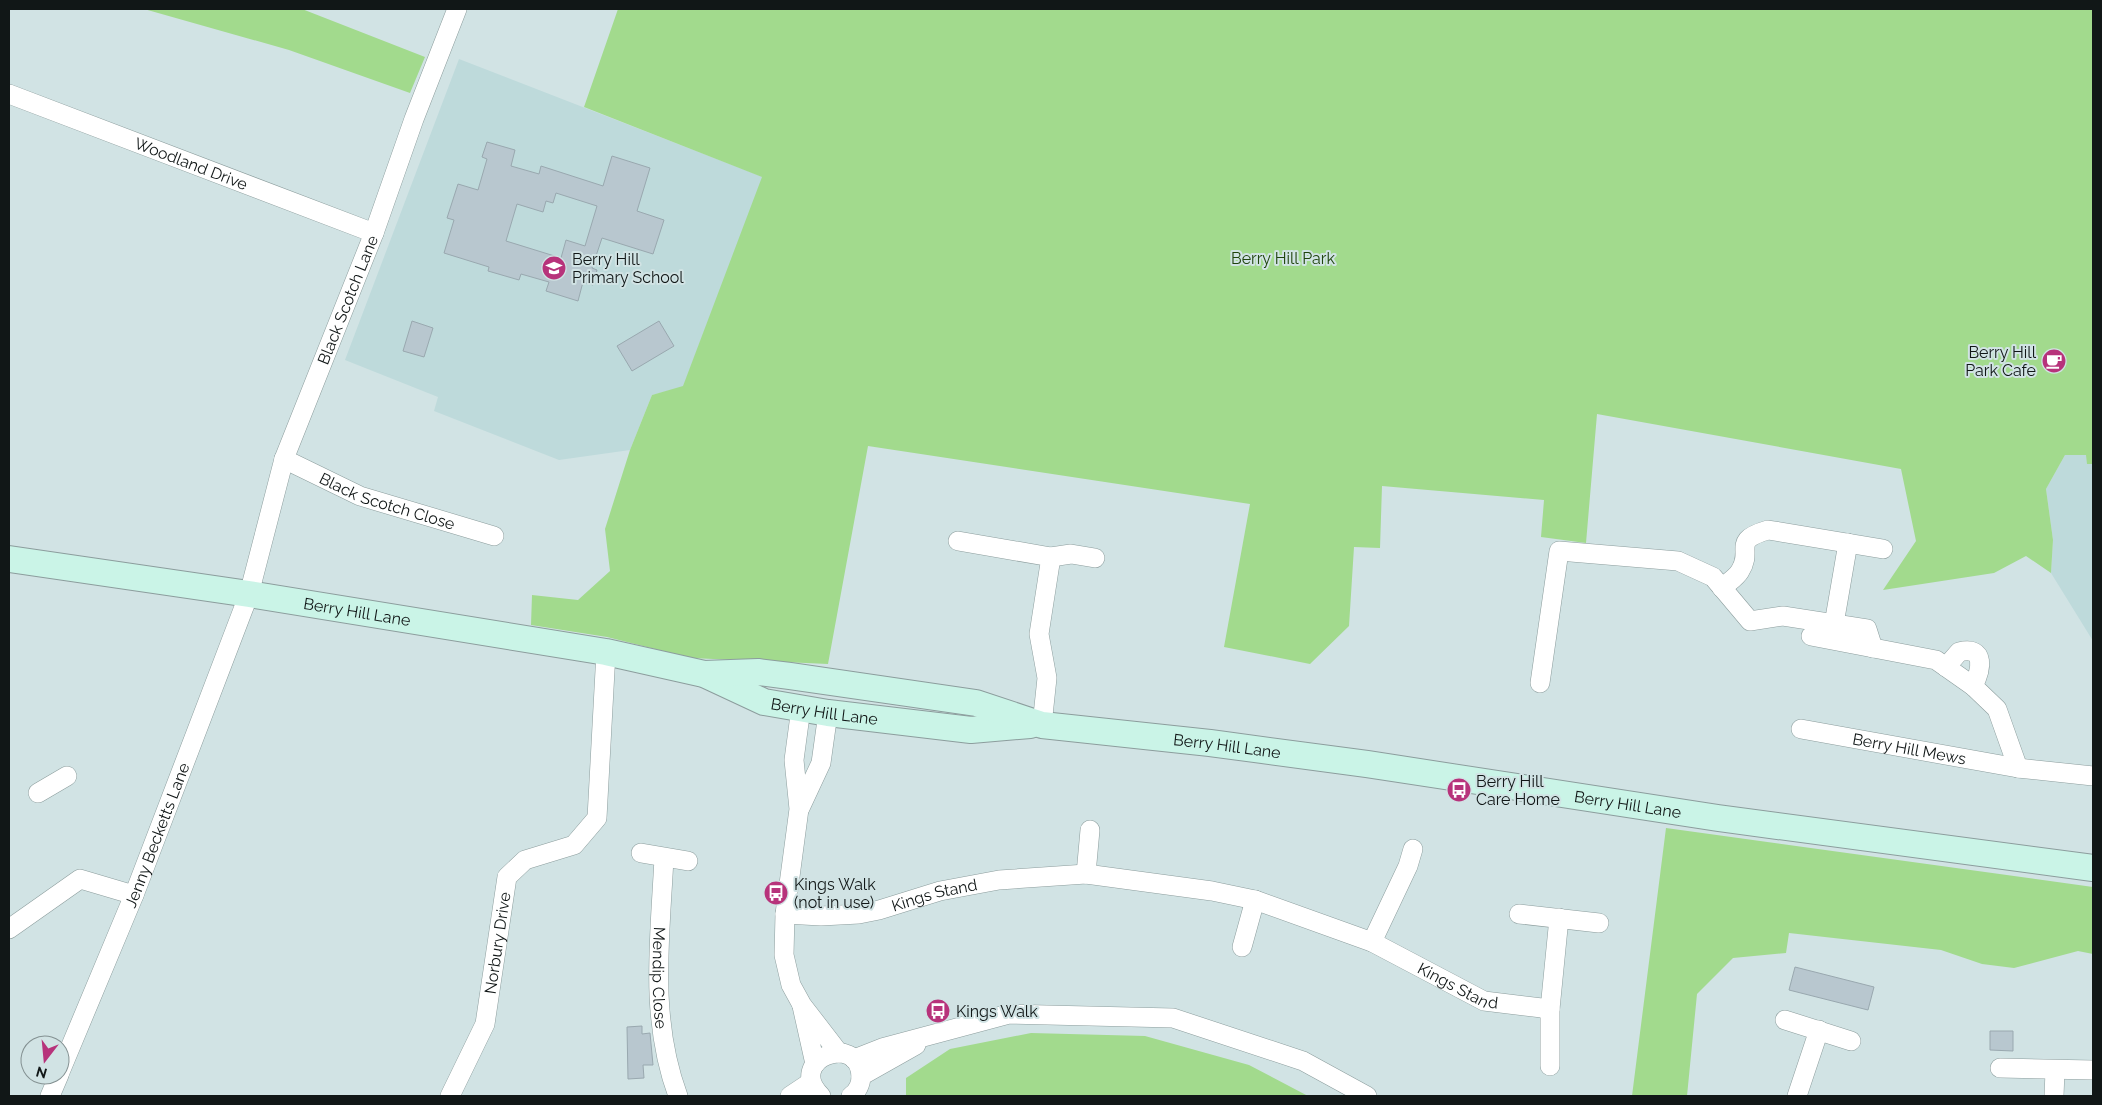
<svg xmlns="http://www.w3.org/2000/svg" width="2102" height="1105" font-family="Raleway,sans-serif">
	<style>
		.built { fill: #bedadb }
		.green { fill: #a2da8d }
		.building { fill: #b8c7cf; stroke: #99a8af; fill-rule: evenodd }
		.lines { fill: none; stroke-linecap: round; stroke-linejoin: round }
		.street-casing { stroke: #8c9d9d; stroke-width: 20 }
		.secondary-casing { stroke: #8c9d9d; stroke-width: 28 }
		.street { stroke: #fff; stroke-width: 19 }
		.secondary { stroke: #caf4e7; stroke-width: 26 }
		.labels { text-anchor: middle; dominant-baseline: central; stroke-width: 4; stroke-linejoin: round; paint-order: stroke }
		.street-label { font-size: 16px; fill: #111717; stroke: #d1e3e4 }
		.park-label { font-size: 16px; fill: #1f440d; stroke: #d1e3e4 }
		.poi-label { font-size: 16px; fill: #111717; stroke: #d1e3e4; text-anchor: start }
	</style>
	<rect width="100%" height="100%" fill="#d1e3e4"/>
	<path class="built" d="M459 59 763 177 683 387 652 395 630 450 559 460 434 411 438 397 345 360Z
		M2093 454V641L2051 573 2053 540 2046 489 2065 455Z"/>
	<path class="green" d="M144 9H302L425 57 410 93 289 50Z
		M618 9H2093V464H2087L2086 455H2065L2046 489 2053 540 2051 573 2026 556 1994 573 1883 590 1916 541 1901 469 1597 414 1586 543 1541 537 1544 500 1382 486 1380 548 1354 547 1349 626 1310 664 1224 647 1250 504 868 446 828 664 691 658 607 637 531 625 532 595 578 600 610 571 605 529 630 450 652 395 683 386 762 177 584 107Z
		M1666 828 2093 887V954L2078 951 2014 968 1982 964 1941 950 1789 933 1786 953 1733 958 1697 994 1687 1096H1632Z
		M1031 1033 1145 1036 1249 1065 1308 1096H906V1078L950 1049Z"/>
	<path class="building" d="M487 142 515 150 511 166 539 174 541 166 603 186 612 156 650 168 637 211 664 220 653 254 602 238 592 268 597 270 593 285 583 282 578 301 546 291 549 282 521 274 519 280 488 271 489 267 444 253 454 220 447 218 458 184 478 190 487 159 482 157ZM556 193 597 206 585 246 566 240 561 258 506 241 517 204 543 212 546 201 553 203Z
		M412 321 433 328 424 357 403 351Z
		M659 321 674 346 632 371 617 346Z
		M1795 967 1874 987 1868 1010 1789 990Z
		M642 1026V1034L650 1033 653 1065H643L644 1078 628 1079 627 1027Z
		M1990 1031H2013V1051L1990 1050Z"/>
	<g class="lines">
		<defs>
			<g id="street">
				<path id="s1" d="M9 94 374 233"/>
				<path id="s2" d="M284 459 360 496 494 536"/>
				<path d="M958 541 1051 557 1039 634 1047 678 1042 725"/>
				<path d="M1051 557 1071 554 1095 558"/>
				<path d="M1722 588C1727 583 1736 578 1740 571 1754 549 1730 541 1768 530L1883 549"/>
				<path d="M1834 624 1848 543"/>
				<path d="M1811 636 1936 660 1973 686 1997 709 2018 768"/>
				<path d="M1946 667 1959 652C1987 645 1981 671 1973 686"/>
				<path d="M1540 683 1559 551 1678 561 1713 577 1750 621 1783 616 1867 629 1873 648"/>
				<path d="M801 708 794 760 799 809 785 914 784 955 791 985 802 1005 839 1053"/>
				<path id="s3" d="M1801 729 2018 768 2093 776"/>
				<path d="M38 793 67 776"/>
				<path d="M800 808 821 763 828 713"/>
				<path d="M641 853 688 861"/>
				<path id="s4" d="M664 858C660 939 649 1018 678 1096"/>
				<path d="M1086 874 1090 830"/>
				<path id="s5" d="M785 914 821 916 859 914 879 910 940 891 999 880 1086 874 1212 891 1255 900 1372 942 1484 1001 1550 1009"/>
				<path d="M1519 914 1599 923"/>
				<path d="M9 929 80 879 134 895"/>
				<path d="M1372 942 1408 866 1413 849"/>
				<path d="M1242 947 1255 900"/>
				<path d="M802 1006 815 1064"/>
				<path d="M1785 1020 1851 1041"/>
				<path d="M854 1059 882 1048 1009 1014 1173 1018 1303 1061 1367 1096"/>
				<path d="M1550 1066V1009L1559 918"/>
				<path d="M2000 1068 2093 1070"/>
				<path id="s6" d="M60 1072 134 895 249 594 284 459 374 233 414 119 457 9"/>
				<path d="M861 1076 916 1045"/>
				<path d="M50 1096 59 1075"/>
				<path id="s7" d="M450 1096 485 1024 507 877 525 860 574 845 597 818 606 652"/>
				<path d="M790 1096 811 1082"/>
				<path d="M821 1096C784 1060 859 1031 861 1076 861 1084 857 1092 851 1096"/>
				<path d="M1797 1096 1819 1030"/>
				<path d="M2054 1096 2055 1071"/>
			</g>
			<g id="secondary">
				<path id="s8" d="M9 559 249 594 606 652 704 674 764 702 828 713 971 730 1030 725"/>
				<path id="s9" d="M704 674 758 672 790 676 976 703 1042 725 1210 743 1367 764 1718 818 2093 868"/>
			</g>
		</defs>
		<use href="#street" class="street-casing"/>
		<use href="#secondary" class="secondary-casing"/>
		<use href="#street" class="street"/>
		<use href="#secondary" class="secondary"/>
	</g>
	<defs>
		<symbol id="school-disc" viewBox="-11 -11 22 22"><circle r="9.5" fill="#b7337b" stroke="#d1e3e4"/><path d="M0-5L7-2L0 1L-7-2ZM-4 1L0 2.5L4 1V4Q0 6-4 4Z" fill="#fff"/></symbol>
		<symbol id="cafe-disc" viewBox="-11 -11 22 22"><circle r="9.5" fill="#b7337b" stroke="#d1e3e4"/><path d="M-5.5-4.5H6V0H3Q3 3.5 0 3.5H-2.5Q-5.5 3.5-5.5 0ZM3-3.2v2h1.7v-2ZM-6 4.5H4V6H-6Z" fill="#fff"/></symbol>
		<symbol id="bus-disc" viewBox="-11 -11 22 22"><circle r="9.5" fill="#b7337b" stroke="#d1e3e4"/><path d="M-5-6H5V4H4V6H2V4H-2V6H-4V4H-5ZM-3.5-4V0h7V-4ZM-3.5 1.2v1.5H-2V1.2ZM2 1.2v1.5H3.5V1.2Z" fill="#fff"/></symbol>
	</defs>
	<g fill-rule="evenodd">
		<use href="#school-disc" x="540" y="254" width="28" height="28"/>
		<use href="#cafe-disc" x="2040" y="347" width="28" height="28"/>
		<use href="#bus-disc" x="1445" y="776" width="28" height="28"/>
		<use href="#bus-disc" x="762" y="879" width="28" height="28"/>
		<use href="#bus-disc" x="924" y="997" width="28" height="28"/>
	</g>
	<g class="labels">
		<g class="street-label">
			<text stroke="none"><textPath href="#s1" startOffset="195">Woodland Drive</textPath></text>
			<text stroke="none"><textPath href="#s6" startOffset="825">Black Scotch Lane</textPath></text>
			<text stroke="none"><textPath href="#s2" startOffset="112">Black Scotch Close</textPath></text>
			<text stroke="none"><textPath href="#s8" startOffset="352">Berry Hill Lane</textPath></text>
			<text stroke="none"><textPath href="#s8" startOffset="832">Berry Hill Lane</textPath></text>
			<text stroke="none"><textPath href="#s9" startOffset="530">Berry Hill Lane</textPath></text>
			<text stroke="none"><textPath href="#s3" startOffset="110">Berry Hill Mews</textPath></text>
			<text stroke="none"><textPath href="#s9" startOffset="935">Berry Hill Lane</textPath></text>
			<text stroke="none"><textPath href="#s6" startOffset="256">Jenny Becketts Lane</textPath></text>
			<text stroke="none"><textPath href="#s5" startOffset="152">Kings Stand</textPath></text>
			<text stroke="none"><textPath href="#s7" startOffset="162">Norbury Drive</textPath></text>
			<text stroke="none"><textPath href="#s4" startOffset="120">Mendip Close</textPath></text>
			<text stroke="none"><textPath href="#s5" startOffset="698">Kings Stand</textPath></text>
		</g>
		<g class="park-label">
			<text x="1283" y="258">Berry Hill Park</text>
		</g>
		<g class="poi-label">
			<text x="572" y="259">Berry Hill<tspan x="572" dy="18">Primary School</tspan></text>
			<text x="2036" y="352" text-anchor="end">Berry Hill<tspan x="2036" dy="18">Park Cafe</tspan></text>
			<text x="1476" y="781">Berry Hill<tspan x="1476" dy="18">Care Home</tspan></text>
			<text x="794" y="884">Kings Walk<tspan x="794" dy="18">(not in use)</tspan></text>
			<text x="956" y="1011">Kings Walk</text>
		</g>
	</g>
	<rect width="2102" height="1105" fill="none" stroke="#111717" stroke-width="20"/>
	<g transform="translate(45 1060) rotate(196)"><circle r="24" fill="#d1e3e4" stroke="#849192"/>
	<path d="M0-4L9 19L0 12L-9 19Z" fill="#b7337b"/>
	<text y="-8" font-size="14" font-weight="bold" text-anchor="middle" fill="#111717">N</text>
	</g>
</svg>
